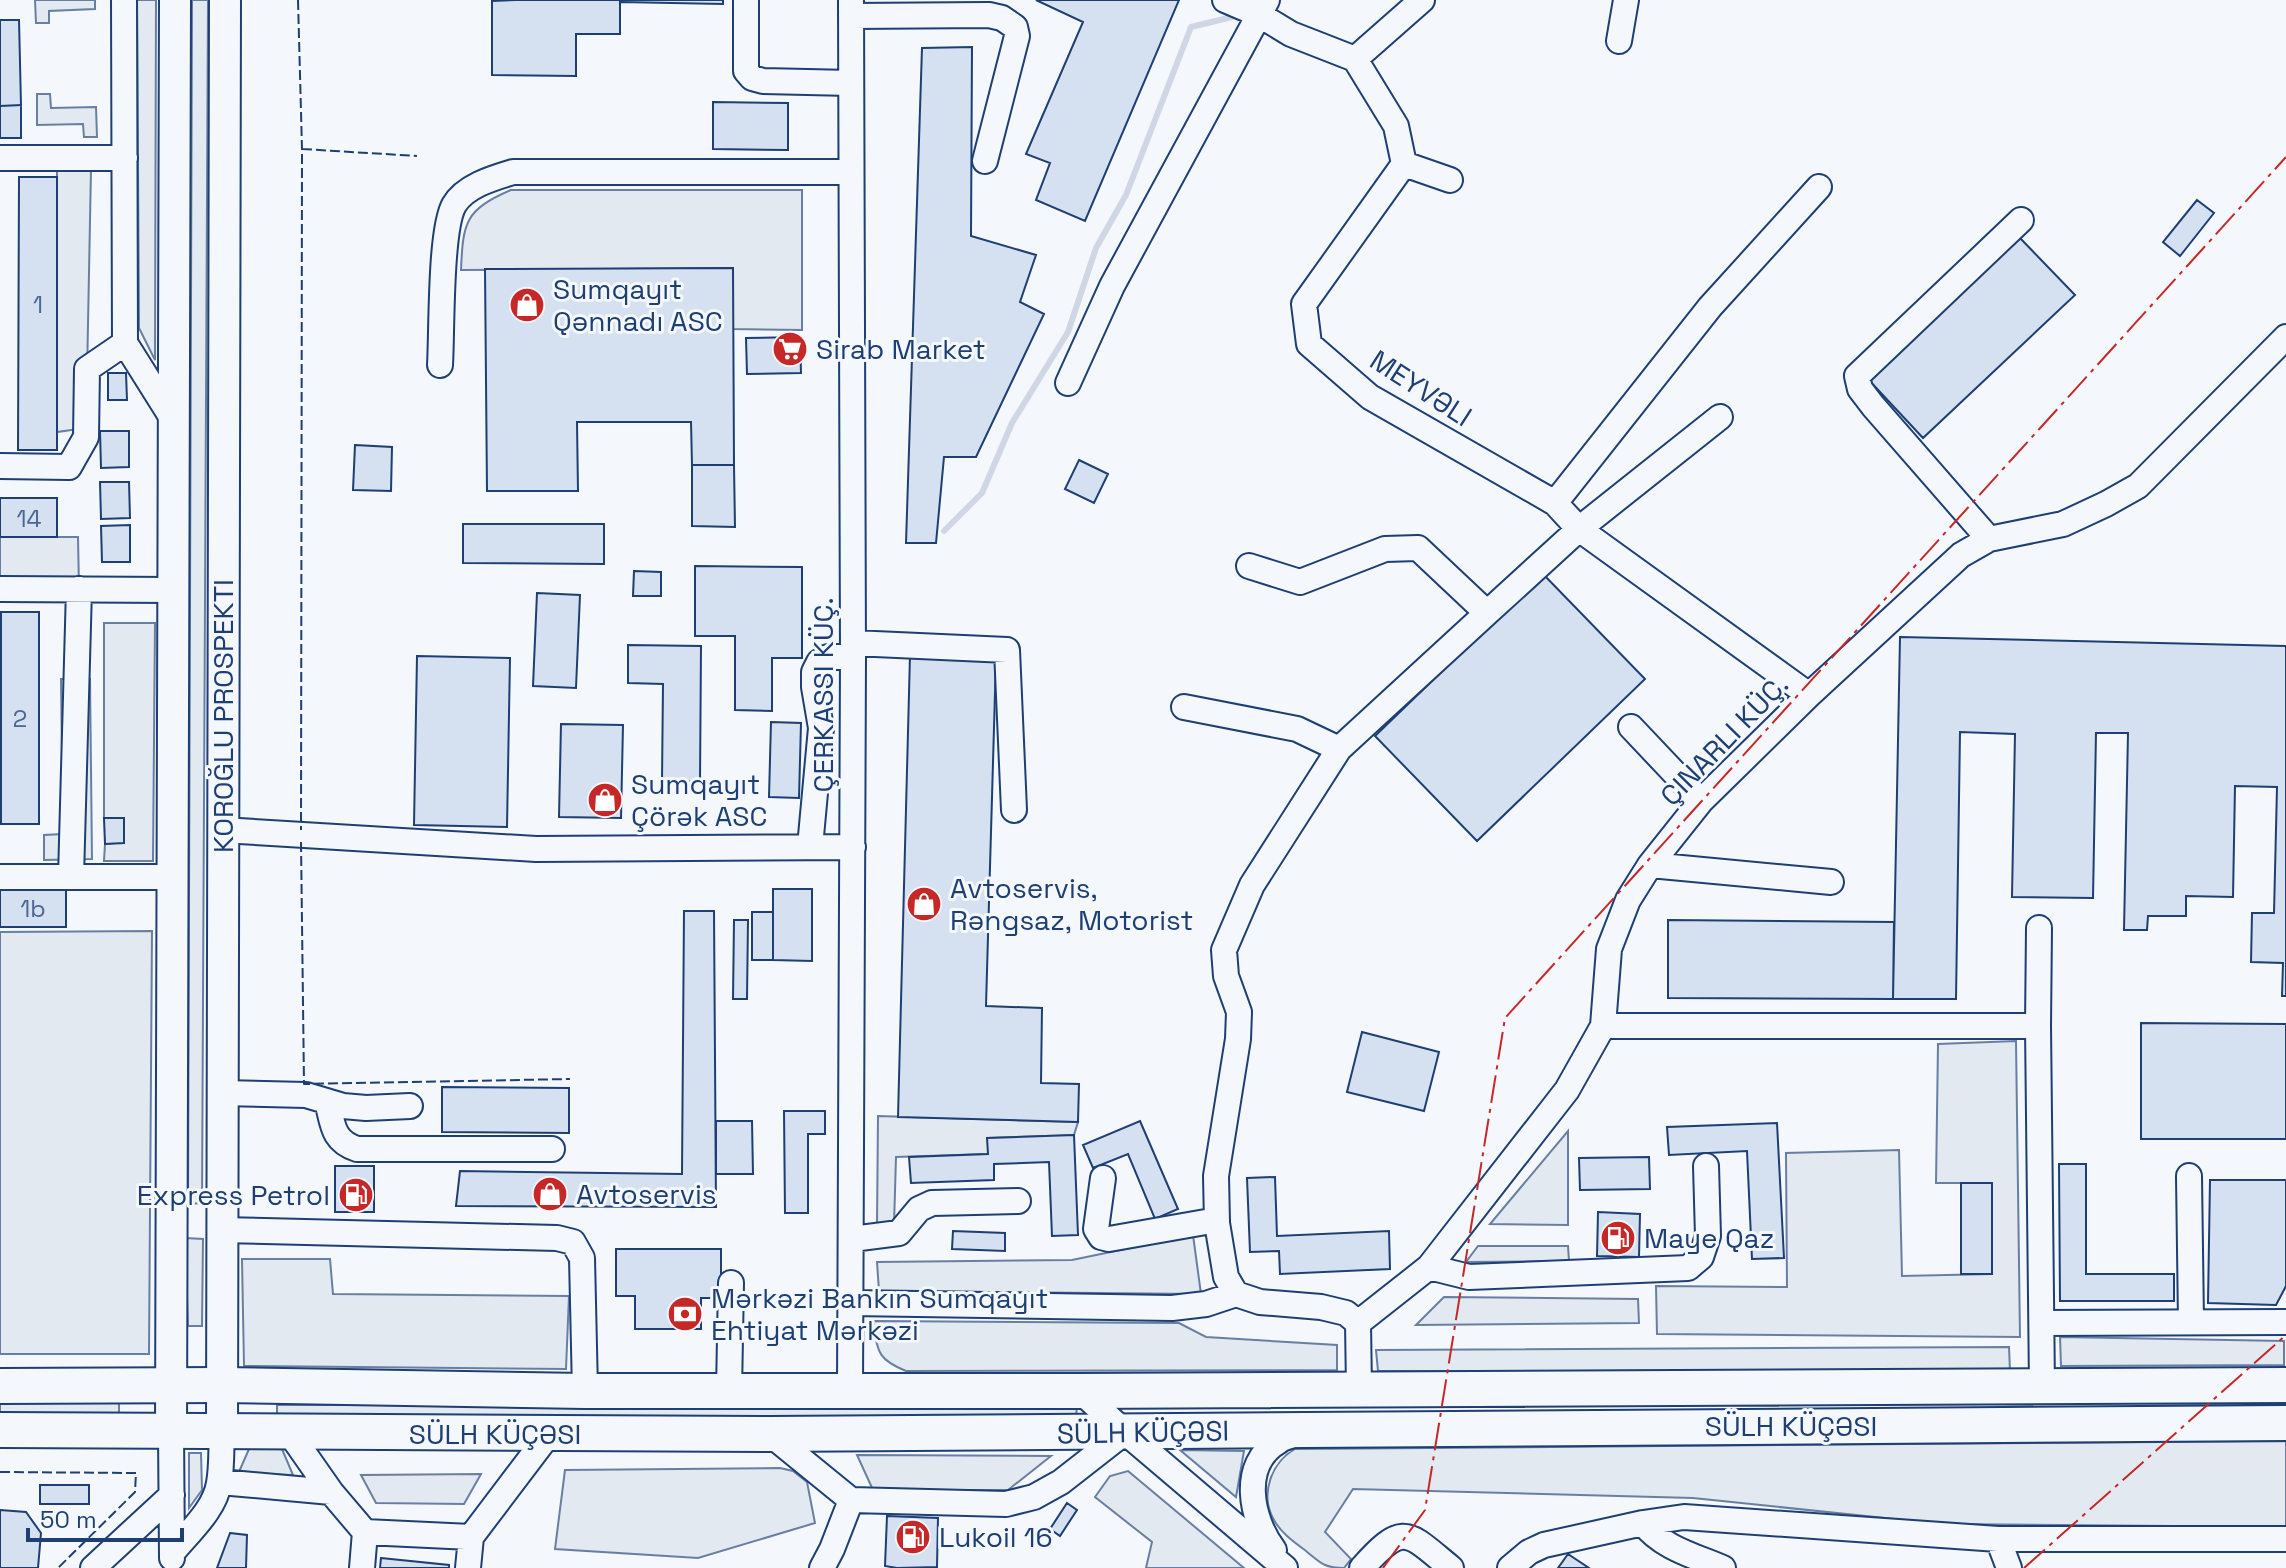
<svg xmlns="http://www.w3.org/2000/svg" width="2286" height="1568" font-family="'Space Grotesk',sans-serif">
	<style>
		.green { fill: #e3e9f0; stroke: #687fa3; stroke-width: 2 }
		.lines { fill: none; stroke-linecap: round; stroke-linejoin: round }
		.stream { stroke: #cfd7e4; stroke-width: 6 }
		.building { fill: #d5e0f0; stroke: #1d3f73; stroke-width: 2 }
		.minor-casing { stroke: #1d3f73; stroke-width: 28 }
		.major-casing { stroke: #1d3f73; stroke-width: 34 }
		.highway-casing { stroke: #1d3f73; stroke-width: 38 }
		.minor { stroke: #f4f7fb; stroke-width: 24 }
		.major { stroke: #f4f7fb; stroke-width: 30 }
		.highway { stroke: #f4f7fb; stroke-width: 34 }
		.fence { stroke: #1d3f73; stroke-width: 2; stroke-dasharray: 10 4; stroke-linecap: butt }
		.power { stroke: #c62828; stroke-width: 2; stroke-dasharray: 28 6 4 6; stroke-linecap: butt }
		.labels { text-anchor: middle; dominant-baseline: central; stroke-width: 6; stroke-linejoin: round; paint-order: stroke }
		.number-label { font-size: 24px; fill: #4b6792 }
		.poi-label { font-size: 28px; fill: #1d3f73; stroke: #f4f7fb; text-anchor: start }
		.street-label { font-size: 28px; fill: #1d3f73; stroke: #f4f7fb }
	</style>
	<rect width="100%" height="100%" fill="#f4f7fb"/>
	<path class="green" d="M35 0H95V9L49 11V23H36Z
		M137 0H156L155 360 139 328Z
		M192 0H208L202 1203 188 1204Z
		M37 94H50L51 108 96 107 97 137H84L83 124 37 125Z
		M57 167 91 169 86 428 57 432Z
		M511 190H802V330L733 329 732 268 461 270C463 222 465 210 511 190Z
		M0 537H78L79 589H0Z
		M104 623H155L153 861H104L105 844 124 842V818H104Z
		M61 679H90L92 859 44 860V835L63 834Z
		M152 931 149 1354H0V932Z
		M2016 1041 2020 1337 1657 1334 1656 1286 1787 1287 1786 1153 1899 1150 1902 1276 1992 1274V1183H1936L1938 1044Z
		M878 1116 1078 1122 1074 1135 988 1138V1154L896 1157 894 1225 877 1226Z
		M1568 1131V1225L1490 1224Z
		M1193 1235 1201 1294 879 1291 877 1262 1072 1260Z
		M185 1238 203 1239 202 1326H188Z
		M1478 1246H1568L1569 1261 1466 1262Z
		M242 1259H330L333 1294 569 1296 566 1369 244 1366Z
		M1444 1297 1638 1299 1639 1323 1416 1325Z
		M873 1321 1179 1323 1206 1337 1337 1345V1370L906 1371C876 1359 878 1351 873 1321Z
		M2060 1337 2284 1341V1365L2061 1366Z
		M2009 1347 2010 1371H1378L1376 1350Z
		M119 1402V1419H0V1403Z
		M277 1405H1077L1076 1418 277 1419Z
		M2286 1441V1527L1942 1524 1693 1498 1353 1489 1325 1532 1351 1559 1344 1568C1324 1568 1321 1563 1306 1551 1294 1542 1281 1533 1274 1520 1259 1494 1272 1462 1295 1449Z
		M249 1449H282L293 1475 238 1474Z
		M1180 1450 1244 1451 1236 1497Z
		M189 1453H201L202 1490 189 1508Z
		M857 1455 1051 1456 1008 1490H873Z
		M780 1468 793 1471 807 1482 815 1523 698 1558 555 1549 565 1470Z
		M1128 1471 1244 1568H1146L1152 1542 1095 1497 1110 1476Z
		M481 1474 464 1504 376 1503 361 1475Z"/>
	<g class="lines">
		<path class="stream" d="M944 531 982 493 1012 423 1068 332 1096 248 1126 195 1191 27 1236 16"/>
	</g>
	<path class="building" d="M517 0H723V4L620 2V34H576V76L492 75V1Z
		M1036 0H1179L1085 221 1036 200 1050 163 1026 154 1083 22Z
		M0 20H19L21 105 0 106Z
		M972 47 971 236 1036 255 1020 302 1044 314 976 457H944L936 543H906L922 48Z
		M713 102 788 103V150L713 149Z
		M21 105V138H0V106Z
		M19 177H57V450H18Z
		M2197 200 2214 213 2180 256 2163 242Z
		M2019 237 2075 295 1923 438 1866 377Z
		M733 268 734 465H692L691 422H577L578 491H487L485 269Z
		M800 337 801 373 747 374 746 338Z
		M108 373H126L127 400H108Z
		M100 431H129V467L101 468Z
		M355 445 392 447 391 491 353 490Z
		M1079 460 1108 474 1094 503 1065 489Z
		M692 465H734L735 527 692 526Z
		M100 482H129L130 518 101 519Z
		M0 498H57V537H0Z
		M463 524H604V564L463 563Z
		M130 525V562H102L101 526Z
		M695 566 802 567V658H772V711L735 710V636H695Z
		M634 571 661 572V596H633Z
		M1543 574 1645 679 1477 841 1375 736Z
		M537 593 580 595 576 688 533 686Z
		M1 612H39V824H1Z
		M1900 637 2286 646V996H2282L2283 963 2251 962 2252 913H2274L2277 787 2235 786 2233 897 2186 896V916H2148L2147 930H2124L2128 733H2096L2093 898 2012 897 2015 734 1960 732 1956 999H1893Z
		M628 645 701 646 700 782 662 781 663 684 628 683Z
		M910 655 996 658 986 1006 1042 1008 1041 1083 1079 1084 1078 1122 898 1117Z
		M417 656 510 658 507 827 414 825Z
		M771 722 801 723 799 798 769 797Z
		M561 724 623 725 621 818 559 817Z
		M104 818H124V843L105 844Z
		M66 889V927H0V890Z
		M773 889H812V961L773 960Z
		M684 911H714L716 1207 456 1206 460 1171 682 1174Z
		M752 912H773V960H752Z
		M734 920H748L747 999H733Z
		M1668 920 1894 922 1893 999 1668 998Z
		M2141 1023 2286 1024V1139H2141Z
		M1362 1032 1439 1052 1424 1111 1347 1092Z
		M442 1087 569 1088V1133L442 1132Z
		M784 1111H825V1134H808V1213H785Z
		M716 1121H752L753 1174H716Z
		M1140 1121 1178 1209 1155 1219 1128 1154 1093 1168 1083 1145Z
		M1777 1123 1784 1258 1752 1259 1747 1151 1669 1155 1667 1127Z
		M1074 1135 1078 1235 1052 1236 1049 1162 994 1164V1180L911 1183 909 1157 988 1154 987 1138Z
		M1649 1157 1650 1189 1580 1190 1579 1158Z
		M2059 1164H2086V1274H2174V1301H2060Z
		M335 1166H374V1212H335Z
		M1275 1177 1277 1236 1389 1231 1390 1269 1280 1274 1279 1251 1250 1252 1247 1178Z
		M2210 1180H2286V1286L2276 1305 2208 1303Z
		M1961 1183H1992V1274H1961Z
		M1598 1212 1640 1214 1639 1257 1597 1256Z
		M953 1231 1005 1233V1251L952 1249Z
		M616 1249H721V1298H701V1329H635V1296H616Z
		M40 1485H89V1504H40Z
		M1067 1503 1077 1510 1060 1536 1050 1529Z
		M0 1510 26 1512 41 1533 38 1568H0Z
		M887 1516 938 1518 937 1567 897 1568 885 1566Z
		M230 1533 247 1535 246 1568H217Z
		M1568 1554 1589 1568H1558Z
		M381 1558 449 1565V1568H380Z"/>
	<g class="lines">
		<defs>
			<path id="minor" d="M124 0 125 343 174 421
				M746 0V71L752 78 763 81 851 83
				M1225 0 1258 14 1291 34 1355 59 1396 126 1404 164 1304 304 1309 344 1370 397 1555 503 1579 529 1809 695
				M851 16 989 15 1002 18 1015 27 1017 36 985 161
				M1619 41 1626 0
				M1355 59 1422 0
				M0 158H125
				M1404 164 1450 180
				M440 365C442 331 440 230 454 205 465 186 493 178 513 172H851
				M1068 383 1112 286 1267 0
				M0 466 69 467 86 437 87 369 125 343
				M1555 503 1710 307 1819 187
				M1989 539 1873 406 1860 389 1857 376 2021 220
				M1249 566 1300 582 1385 549 1418 548 1487 613 1579 529 1720 417
				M0 589 172 590
				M853 643 1007 650 1014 810
				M1184 707 1297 729 1339 749 1487 613
				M1631 727 1701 801
				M1339 749 1252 885 1224 950 1226 976 1239 1012 1238 1039 1216 1176 1217 1223 1226 1277 1236 1294 1260 1302 1321 1307 1346 1313 1358 1323 1359 1389
				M222 830 536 849 853 847
				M810 847 821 728 814 687V672L819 662 828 657H853
				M1650 865 1831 882
				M0 877H171
				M71 877 79 589
				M1603 1026H2038L2042 1387
				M2038 1026 2039 928
				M221 1093 306 1095 343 1106 366 1108 410 1106
				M327 1101C333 1124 332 1141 357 1149H552
				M2189 1176 2191 1322
				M1103 1178 1096 1229 1101 1237 1109 1239 1217 1220
				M220 1230 557 1238 573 1242 582 1258 585 1391
				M852 1239 899 1233 919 1209 932 1203 1018 1201
				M1429 1267 1469 1277 1688 1268 1701 1257 1708 1236 1706 1166
				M851 1303 1172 1308 1206 1304 1236 1294
				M1358 1323 1429 1267 1567 1090 1603 1026 1609 949 1628 900 1650 865 1701 801 1809 695 1961 555 1989 539 2063 524 2106 504 2138 486 2286 337
				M2042 1323 2286 1322
				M729 1391 731 1283
				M850 1391 853 657 851 0
				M1080 1391 1125 1432 1285 1568
				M171 1431 172 1558
				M289 1432 331 1492 365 1532 471 1537 549 1434
				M770 1434 851 1500 1006 1504 1034 1497 1061 1482 1125 1432
				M220 1482 331 1492
				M1643 1523C1662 1548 1695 1556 1723 1568
				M1998 1539 2009 1568
				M1274 1550C1251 1520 1239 1464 1279 1441 1284 1437 1291 1436 1297 1434
				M172 1553C188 1533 215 1510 219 1483 222 1467 221 1448 222 1431
				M93 1568 172 1495
				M362 1568 365 1532
				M468 1568 471 1537
				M822 1568 832 1549 851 1500
				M1362 1568C1404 1521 1407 1532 1451 1568
				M1510 1568 1529 1552 1544 1545 1643 1523 1684 1517 1998 1539H2286"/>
			<path id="major" d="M171 1431 175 0
				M222 1431 225 0"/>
			<path id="highway" d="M0 1386 221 1385 585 1391H1080L2286 1385
				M0 1430 770 1434 2286 1423"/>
		</defs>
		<use href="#minor" class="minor-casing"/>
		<use href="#major" class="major-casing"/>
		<use href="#highway" class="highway-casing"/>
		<use href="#minor" class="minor"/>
		<use href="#major" class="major"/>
		<use href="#highway" class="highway"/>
		<path class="fence" d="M298 0 302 149 301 830
			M302 149 417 156
			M301 842 304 1084 570 1079
			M0 1472 136 1473 135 1492 58 1568"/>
		<path class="power" d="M1383 1568 1425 1510 1505 1018 2286 157
			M2024 1568 2286 1335"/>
	</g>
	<defs>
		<symbol id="shop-disc" viewBox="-11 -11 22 22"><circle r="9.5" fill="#c62828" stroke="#f4f7fb"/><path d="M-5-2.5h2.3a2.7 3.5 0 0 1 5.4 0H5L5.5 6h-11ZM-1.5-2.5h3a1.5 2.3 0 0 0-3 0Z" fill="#fff"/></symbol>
		<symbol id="supermarket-disc" viewBox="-11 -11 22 22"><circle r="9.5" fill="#c62828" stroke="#f4f7fb"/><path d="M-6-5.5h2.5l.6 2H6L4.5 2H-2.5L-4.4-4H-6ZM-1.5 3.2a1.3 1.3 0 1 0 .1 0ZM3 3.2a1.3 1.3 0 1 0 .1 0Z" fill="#fff"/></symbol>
		<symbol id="fuel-disc" viewBox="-11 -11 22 22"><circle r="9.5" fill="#c62828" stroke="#f4f7fb"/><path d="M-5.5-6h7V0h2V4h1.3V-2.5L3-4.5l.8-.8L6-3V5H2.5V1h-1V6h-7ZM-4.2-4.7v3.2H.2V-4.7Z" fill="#fff"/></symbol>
		<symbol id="bank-disc" viewBox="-11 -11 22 22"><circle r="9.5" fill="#c62828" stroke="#f4f7fb"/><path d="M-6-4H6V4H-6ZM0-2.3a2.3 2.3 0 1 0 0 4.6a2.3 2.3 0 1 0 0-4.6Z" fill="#fff"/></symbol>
	</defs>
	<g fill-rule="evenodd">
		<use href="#shop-disc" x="507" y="285" width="40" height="40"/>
		<use href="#supermarket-disc" x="770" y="329" width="40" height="40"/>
		<use href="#shop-disc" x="585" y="780" width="40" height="40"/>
		<use href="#shop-disc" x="904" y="884" width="40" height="40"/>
		<use href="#shop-disc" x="530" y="1174" width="40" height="40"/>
		<use href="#fuel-disc" x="336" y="1175" width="40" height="40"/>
		<use href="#fuel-disc" x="1598" y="1218" width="40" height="40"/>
		<use href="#bank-disc" x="665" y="1294" width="40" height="40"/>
		<use href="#fuel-disc" x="893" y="1517" width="40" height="40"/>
	</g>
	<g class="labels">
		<g class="number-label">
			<text x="38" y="304">1</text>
			<text x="29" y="518">14</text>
			<text x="20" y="718">2</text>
			<text x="33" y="908">1b</text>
		</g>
		<g class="poi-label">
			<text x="553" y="289">Sumqayıt<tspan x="553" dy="32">Qənnadı ASC</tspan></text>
			<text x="816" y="349">Sirab Market</text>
			<text x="631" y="784">Sumqayıt<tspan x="631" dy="32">Çörək ASC</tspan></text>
			<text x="950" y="888">Avtoservis,<tspan x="950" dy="32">Rəngsaz, Motorist</tspan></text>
			<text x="576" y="1194">Avtoservis</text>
			<text x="330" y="1195" text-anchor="end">Express Petrol</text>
			<text x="1644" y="1238">Maye Qaz</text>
			<text x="711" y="1298">Mərkəzi Bankın Sumqayıt<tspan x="711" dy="32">Ehtiyat Mərkəzi</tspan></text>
			<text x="939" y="1537">Lukoil 16</text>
		</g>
		<g class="street-label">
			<text transform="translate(1421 388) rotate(33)">MEYVƏLI</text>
			<text transform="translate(823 695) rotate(-90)">ÇERKASSI KÜÇ.</text>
			<text transform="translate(223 716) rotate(-90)">KOROĞLU PROSPEKTI</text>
			<text transform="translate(1724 740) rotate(-46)">ÇINARLI KÜÇ.</text>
			<text x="1791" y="1426">SÜLH KÜÇƏSI</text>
			<text transform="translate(1143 1432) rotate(-1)">SÜLH KÜÇƏSI</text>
			<text x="495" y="1434">SÜLH KÜÇƏSI</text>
		</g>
	</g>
	<path d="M28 1528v12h154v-12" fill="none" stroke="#1d3f73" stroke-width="4"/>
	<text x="40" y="1528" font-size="24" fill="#1d3f73" stroke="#f4f7fb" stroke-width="6" paint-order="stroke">50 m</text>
</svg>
